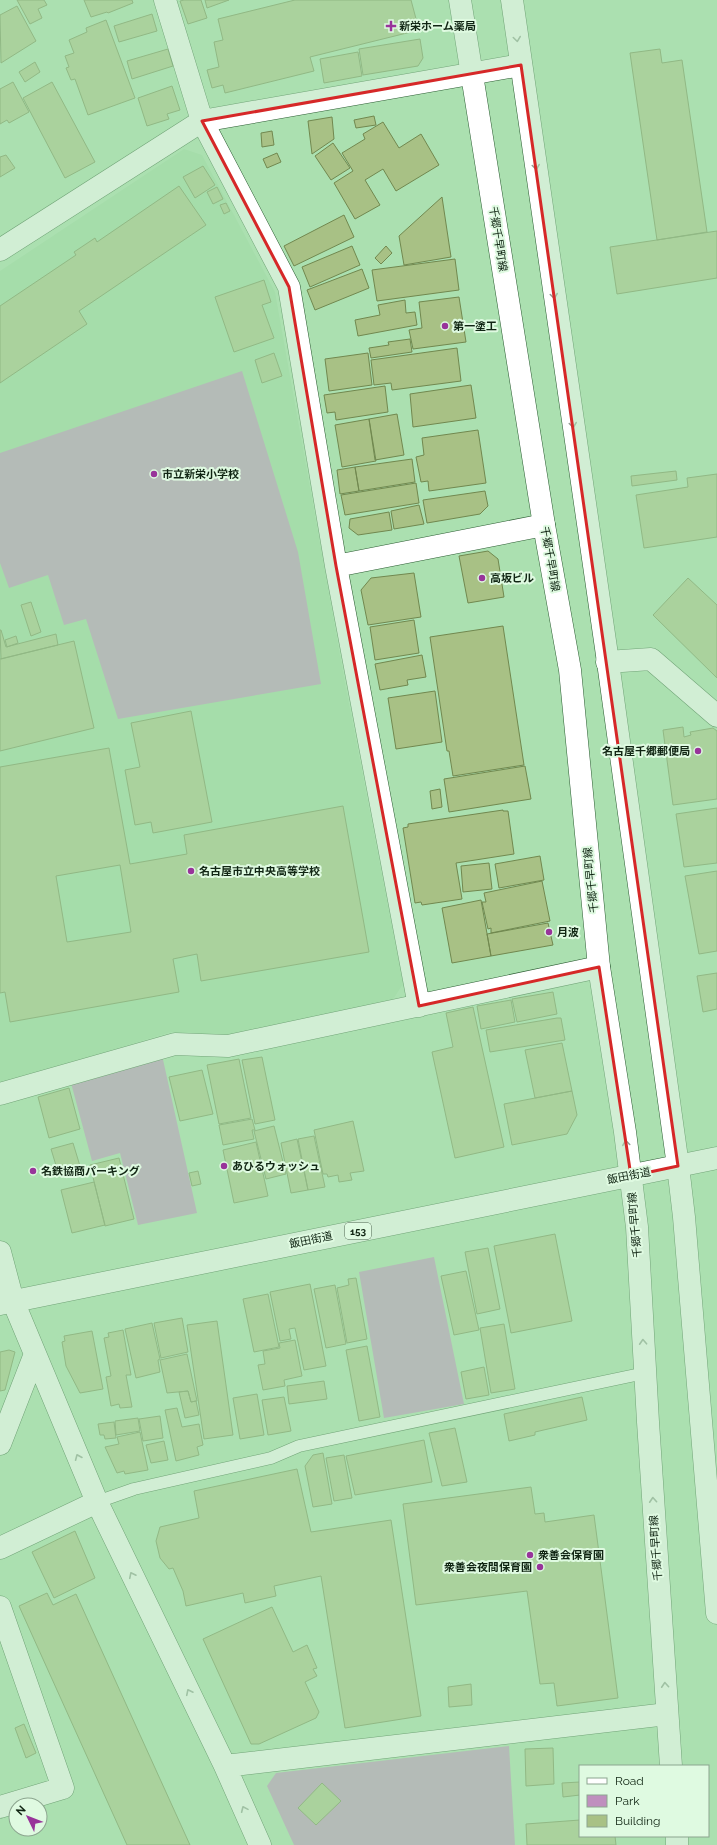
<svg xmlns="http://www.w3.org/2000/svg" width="717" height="1845" font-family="Raleway,'Noto Sans JP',sans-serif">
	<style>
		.built { fill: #9ed9a3 }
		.green { fill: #bf8fbe }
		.building { fill: #a8c185; stroke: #71884f; fill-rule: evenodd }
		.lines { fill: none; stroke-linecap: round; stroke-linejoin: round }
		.service-casing { stroke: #2b5c32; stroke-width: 13 }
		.minor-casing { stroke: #2b5c32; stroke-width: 23 }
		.tertiary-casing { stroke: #2b5c32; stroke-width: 23 }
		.trunk-casing { stroke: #2b5c32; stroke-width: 23 }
		.service { stroke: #fff; stroke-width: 12 }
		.minor { stroke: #fff; stroke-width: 22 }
		.tertiary { stroke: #fff; stroke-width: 22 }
		.trunk { stroke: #fff; stroke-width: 22 }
		.oneway { stroke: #939d95 }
		.marked { fill: none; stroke: #d62828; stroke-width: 3; stroke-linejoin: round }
		.poi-dot { fill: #98349a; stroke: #dffae1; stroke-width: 1.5 }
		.labels { text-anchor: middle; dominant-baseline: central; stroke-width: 4; stroke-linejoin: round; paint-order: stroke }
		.shield { fill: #dffae1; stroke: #4e6551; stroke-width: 1 }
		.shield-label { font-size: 10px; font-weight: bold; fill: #102513 }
		.poi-label { font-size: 11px; font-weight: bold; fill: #102513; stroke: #dffae1; text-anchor: start }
		.street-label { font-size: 11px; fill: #102513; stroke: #dffae1 }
	</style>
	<rect width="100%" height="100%" fill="#abe0b0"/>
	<path class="built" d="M184 149 202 155 275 292 345 683 403 984 392 1001 239 1035 171 1032 0 1084V271Z"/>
	<path class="green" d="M242 371 298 552 321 684 118 719 86 619 64 625 48 575 9 588 0 563V453Z
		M162 1055 197 1213 138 1225 120 1153 92 1161 71 1083Z
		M434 1257 464 1404 384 1418 359 1272Z
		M509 1746 515 1845H294L267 1786 276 1773Z"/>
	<path class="building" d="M17 0H44L47 5 38 9 42 18 30 24Z
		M84 0H132L133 3 108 13 107 12 91 17Z
		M184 0H201L207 18 188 24 180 1Z
		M205 0H229L207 8Z
		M295 0H411L419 30 310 57 314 71 225 93 223 85 212 88 207 70 219 67 214 42 223 40 218 19Z
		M17 6 36 41 1 63 0 15Z
		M152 14 157 31 119 42 114 26Z
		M106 20 135 98 88 115 75 79 71 80 66 68 69 67 65 56 74 53 69 40 87 32 86 28Z
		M420 39 423 58 418 66 363 75 359 49Z
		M168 49 173 66 132 79 127 61Z
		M660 49 662 63 682 60 707 232 657 240 630 53Z
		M358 52 362 76 324 83 320 59Z
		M35 62 40 72 25 82 19 72Z
		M13 82 29 112 9 123 7 120 0 124V89Z
		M52 82 95 162 65 178 23 98Z
		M172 86 180 110 167 114 169 119 147 126 138 98Z
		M374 116 376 125 356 128 354 120Z
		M332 117 334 139 312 154 308 121Z
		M383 122 399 148 421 134 439 165 396 191 383 169 365 180 380 205 355 219 334 183 353 171 342 153 365 139 363 134Z
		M272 131 274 145 262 147 261 133Z
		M333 143 350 168 331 180 315 156Z
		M277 153 281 162 267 168 263 159Z
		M6 155 15 168 0 177V157Z
		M203 166 215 185 195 198 183 177Z
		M179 186 206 225 79 311 87 324 0 383V306L76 255 74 252 95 238 97 242Z
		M217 187 223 199 213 204 207 192Z
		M442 197 451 257 404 265 399 236Z
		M226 203 230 211 224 214 220 205Z
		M344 215 354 237 294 266 284 246Z
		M717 231V278L617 294 610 247Z
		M352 246 360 265 310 287 302 267Z
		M386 246 392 253 381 264 375 258Z
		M455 259 459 290 377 301 372 270Z
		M362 269 369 288 315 310 307 290Z
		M264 280 271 302 262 305 274 338 234 352 215 297Z
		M459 297 466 342 413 349 409 330 422 328 419 302Z
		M405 300 406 313 415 312 417 325 358 336 355 320 380 315 378 305Z
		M410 339 412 352 371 358 369 348 389 345 388 342Z
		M457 348 461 381 392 390 391 383 374 385 371 360Z
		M274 353 282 376 262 383 255 360Z
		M368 353 372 385 329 391 325 359Z
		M471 385 476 418 413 427 410 394Z
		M385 386 388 412 336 420 335 412 327 413 324 395Z
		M397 414 404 455 375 460 369 419Z
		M369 419 376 461 342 467 335 425Z
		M478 430 486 483 429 491 428 481 421 482 416 457 424 455 422 438Z
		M412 459 415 482 359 491 355 467Z
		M355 467 359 491 340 494 337 470Z
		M676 471 677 480 632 486 631 476Z
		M717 474V537L644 548 636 495 688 487 687 478Z
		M416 483 419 503 345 515 341 495Z
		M485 491 488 506 480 514 427 523 423 500Z
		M419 505 424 524 394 529 391 511Z
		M389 512 392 530 358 535 349 528 350 519Z
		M488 551 498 559 504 597 468 603 459 556Z
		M414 573 421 617 368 625 361 590 371 578Z
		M688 578 717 605V678L653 615Z
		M31 602 41 632 31 636 21 605Z
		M414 620 419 653 375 660 370 627Z
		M503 626 524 765 453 776 449 751H447L430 637Z
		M0 630H1L6 647 56 634 58 645 1 659Z
		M16 636 18 643 7 647 5 640Z
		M74 641 94 728 0 751V659Z
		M422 655 426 677 407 680 408 685 380 690 375 664Z
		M435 691 442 742 396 749 388 698Z
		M191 711 212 822 153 833 151 822 135 825 125 770 140 767 131 723Z
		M683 727 684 737 691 735 690 732 713 728 717 731V799L673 805 663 730Z
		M109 748 130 864 187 854 184 835 343 806 369 952 201 981 197 954 173 959 179 992 10 1022 5 992 0 993V767ZM120 865 131 932 67 942 56 876Z
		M525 766 531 799 449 812 444 779Z
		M440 789 442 807 432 809 430 791Z
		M717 808V863L684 867 676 814Z
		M503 810V811H508L514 854 456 863 462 899 422 905 421 902 415 903 403 828 408 827V824Z
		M540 856 544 880 499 888 495 864Z
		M489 863 492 889 463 892 461 866Z
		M717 871V951L699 954 685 876Z
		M542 881 550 921 491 933V928L488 929 482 902H486L484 893Z
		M481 900 491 956 452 963 442 908Z
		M548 923 553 945 491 956 487 934Z
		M717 973V1009L703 1012 697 976Z
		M553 992 557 1014 517 1022 512 999Z
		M511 1000 515 1022 481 1029 477 1006Z
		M473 1007 504 1147 455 1158 432 1052 453 1047 446 1013Z
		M557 1018H561L565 1040 490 1052 486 1030Z
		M562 1043 572 1091 535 1098 525 1050Z
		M262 1057 275 1120 255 1124 242 1060Z
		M239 1059 251 1118 219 1124 207 1065Z
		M202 1070 213 1114 180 1121 169 1077Z
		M69 1088 80 1129 49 1138 38 1097Z
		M572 1091 577 1115 567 1134 512 1145 504 1104Z
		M252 1119 255 1130H252L254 1139 223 1145 219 1125Z
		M353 1121 364 1171 350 1173 352 1180 339 1182 338 1175 328 1177 327 1174H323L314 1130Z
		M274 1126 286 1174 266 1179 254 1131Z
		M314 1136 325 1187 308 1190 298 1139Z
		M297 1139 308 1190 291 1193 281 1143Z
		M256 1142 268 1196 234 1203 223 1150Z
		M73 1143 80 1166 58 1172 51 1149Z
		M119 1158 134 1219 105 1226 90 1165Z
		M198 1171 201 1184 192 1186 189 1173Z
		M94 1182 105 1225 72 1233 61 1190Z
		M555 1234 572 1321 511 1333 494 1246Z
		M488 1248 500 1309 477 1314 465 1252Z
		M466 1271 479 1330 454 1335 441 1276Z
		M356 1278 367 1339 347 1343 337 1288 349 1285 348 1279Z
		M310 1284 326 1366 304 1370 295 1328 289 1329 291 1339 280 1341 270 1292Z
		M335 1285 346 1344 326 1348 314 1289Z
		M268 1294 279 1347 254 1352 243 1299Z
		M182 1318 188 1352 161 1358 154 1323Z
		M217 1321 233 1435 204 1439 187 1325Z
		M152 1323 160 1359 158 1360 160 1372 136 1378 125 1329Z
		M504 1324 515 1389 491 1393 480 1328Z
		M123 1330 131 1375H126L132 1407 120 1408 119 1404 111 1406 106 1377 111 1376 104 1338 109 1337 108 1333Z
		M92 1331 103 1389 80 1393 66 1366 62 1342 65 1341 64 1336Z
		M295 1340 302 1376 284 1380 285 1386 263 1390 258 1365 265 1364 263 1351 280 1348 279 1343Z
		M367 1346 380 1417 359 1421 346 1350Z
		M9 1350 15 1352 5 1390 0 1391V1352Z
		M187 1354 197 1401H196L191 1402 188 1391 167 1393 160 1360Z
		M484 1367 489 1395 466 1399 461 1372Z
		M324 1381 327 1399 289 1404 287 1386Z
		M188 1391 191 1402 196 1401 199 1415 185 1418 179 1392Z
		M257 1394 264 1435 240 1439 233 1398Z
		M284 1397 291 1431 268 1435 262 1400Z
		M582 1397 587 1420 535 1432V1435L509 1441 504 1414Z
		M177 1408 182 1427 199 1424 203 1445 197 1447 199 1455 176 1461 165 1410Z
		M160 1416 163 1438 143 1441 139 1419Z
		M138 1418 140 1431 116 1435 115 1421Z
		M114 1422 116 1438 105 1439 104 1435H100L98 1424Z
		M455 1428 467 1482 442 1486 429 1433Z
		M140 1432 148 1470 125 1474 124 1471 117 1473 105 1447 119 1444 117 1437Z
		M424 1440 432 1482 355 1495 346 1456Z
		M164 1441 168 1460 151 1463 146 1445Z
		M323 1453 332 1504 313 1507 305 1466 313 1455Z
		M344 1455 352 1498 334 1501 326 1458Z
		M297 1469 311 1532 391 1520 421 1716 345 1728 321 1576 274 1586 276 1596 245 1603 243 1593 186 1606 183 1591 173 1568 169 1569 160 1558 156 1541 160 1527 199 1518 194 1491Z
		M531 1487 535 1514 544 1513 545 1522 594 1515 618 1698 557 1706 554 1683 540 1684 527 1591 416 1605 403 1504Z
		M75 1531 95 1578 54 1598 32 1552Z
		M47 1593 53 1605 76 1594 190 1845H127L19 1606Z
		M272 1607 293 1652 307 1645 317 1668 313 1669 317 1676 305 1682 319 1712 316 1718 259 1744H251L203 1639Z
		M471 1684 472 1705 449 1707 448 1687Z
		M24 1724 36 1753 26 1758 15 1728Z
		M553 1748 554 1784 526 1786 525 1749Z
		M580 1782V1795L563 1797 562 1783Z
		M322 1783 341 1801 316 1825 298 1808Z
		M580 1820V1836H615L616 1845H527L526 1824Z"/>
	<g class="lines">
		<defs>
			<path id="service" d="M97 1502 134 1489 271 1458 299 1446 645 1373"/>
			<path id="minor" d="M165 0 202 121 289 287 336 566 419 1006
				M0 250 202 121 521 65
				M336 566 544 525
				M607 662 651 659 717 716
				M0 1094 175 1044 228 1046 599 967
				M13 1301 97 1502 225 1766 260 1845
				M0 1444 35 1354
				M0 1548 97 1502
				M0 1607 63 1788 0 1807
				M225 1766 667 1714"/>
			<path id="tertiary" d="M460 0 544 525 570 670 599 967 625 1132 637 1227 648 1422 671 1766
				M512 0 606 648 678 1166 684 1217 717 1613
				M0 1252 13 1301
				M677 1836V1845"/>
			<path id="trunk" d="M0 1304 717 1158"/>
		</defs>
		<use href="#service" class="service-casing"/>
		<use href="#minor" class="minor-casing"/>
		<use href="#tertiary" class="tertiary-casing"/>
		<use href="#trunk" class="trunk-casing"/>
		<use href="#service" class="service"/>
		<use href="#minor" class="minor"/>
		<use href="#tertiary" class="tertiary"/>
		<use href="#trunk" class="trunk"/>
	</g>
	<defs><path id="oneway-chevron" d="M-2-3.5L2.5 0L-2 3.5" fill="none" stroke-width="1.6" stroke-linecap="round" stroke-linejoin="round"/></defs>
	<g class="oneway">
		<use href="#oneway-chevron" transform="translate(517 39) rotate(82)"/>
		<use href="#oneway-chevron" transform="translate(536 167) rotate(82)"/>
		<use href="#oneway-chevron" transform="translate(554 296) rotate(82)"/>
		<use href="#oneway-chevron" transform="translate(573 425) rotate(82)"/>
		<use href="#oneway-chevron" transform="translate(626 1143) rotate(-98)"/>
		<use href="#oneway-chevron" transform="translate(643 1342) rotate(-93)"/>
		<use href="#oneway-chevron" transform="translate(78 1457) rotate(-113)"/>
		<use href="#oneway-chevron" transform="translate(653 1500) rotate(-94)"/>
		<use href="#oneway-chevron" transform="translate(132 1575) rotate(-116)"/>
		<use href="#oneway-chevron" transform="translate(665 1685) rotate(-94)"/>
		<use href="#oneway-chevron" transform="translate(189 1692) rotate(-116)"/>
		<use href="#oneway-chevron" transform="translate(244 1809) rotate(-114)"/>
	</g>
	<path d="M0 0H717V1845H0ZM521 65 678 1166 631 1176 599 967 419 1006 336 566 289 287 202 121Z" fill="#abe0b0" fill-opacity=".55" fill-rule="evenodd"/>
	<path class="marked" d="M521 65 678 1166 631 1176 599 967 419 1006 336 566 289 287 202 121Z"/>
	<g class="poi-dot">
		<path d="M389 20h4v4h4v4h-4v4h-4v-4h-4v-4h4z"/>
		<circle cx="445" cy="326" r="4"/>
		<circle cx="154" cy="474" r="4"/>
		<circle cx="482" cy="578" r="4"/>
		<circle cx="698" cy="751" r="4"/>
		<circle cx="191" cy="871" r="4"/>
		<circle cx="549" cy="932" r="4"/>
		<circle cx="224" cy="1166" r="4"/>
		<circle cx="33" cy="1171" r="4"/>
		<circle cx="530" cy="1555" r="4"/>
		<circle cx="540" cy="1567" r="4"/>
	</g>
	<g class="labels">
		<rect class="shield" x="345" y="1223" width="26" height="16" rx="3"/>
		<g class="shield-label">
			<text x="358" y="1231">153</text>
		</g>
		<g class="poi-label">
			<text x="399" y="26">新栄ホーム薬局</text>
			<text x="453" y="326">第一塗工</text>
			<text x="162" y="474">市立新栄小学校</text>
			<text x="490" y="578">高坂ビル</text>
			<text x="690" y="751" text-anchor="end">名古屋千郷郵便局</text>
			<text x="199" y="871">名古屋市立中央高等学校</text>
			<text x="557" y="932">月波</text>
			<text x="232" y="1166">あひるウォッシュ</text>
			<text x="41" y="1171">名鉄協商パーキング</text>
			<text x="538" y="1555">衆善会保育園</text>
			<text x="532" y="1567" text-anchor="end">衆善会夜間保育園</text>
		</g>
		<g class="street-label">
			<text transform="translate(498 239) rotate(81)">千郷千早町線</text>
			<text transform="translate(550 559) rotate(80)">千郷千早町線</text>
			<text transform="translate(591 880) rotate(-96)">千郷千早町線</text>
			<text transform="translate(629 1176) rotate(-11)">飯田街道</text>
			<text transform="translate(635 1225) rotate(-95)">千郷千早町線</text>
			<text transform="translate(311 1240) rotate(-12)">飯田街道</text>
			<text transform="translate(656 1548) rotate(-94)">千郷千早町線</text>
		</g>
	</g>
	<rect x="579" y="1765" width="130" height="72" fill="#dffae1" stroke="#8ca58f"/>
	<rect x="587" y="1778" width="20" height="6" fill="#ffffff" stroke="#8ca58f"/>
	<text x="615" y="1785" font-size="12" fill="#102513">Road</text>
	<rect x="587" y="1795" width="20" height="12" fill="#bf8fbe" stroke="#8ca58f"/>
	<text x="615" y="1805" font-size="12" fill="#102513">Park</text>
	<rect x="587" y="1815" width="20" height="12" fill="#a8c185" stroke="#8ca58f"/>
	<text x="615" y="1825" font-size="12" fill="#102513">Building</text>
	<g transform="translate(28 1817) rotate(313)"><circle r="19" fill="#dffae1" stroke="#8ca58f"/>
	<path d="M0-3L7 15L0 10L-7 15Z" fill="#98349a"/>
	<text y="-6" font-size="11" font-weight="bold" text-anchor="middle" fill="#102513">N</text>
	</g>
</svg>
